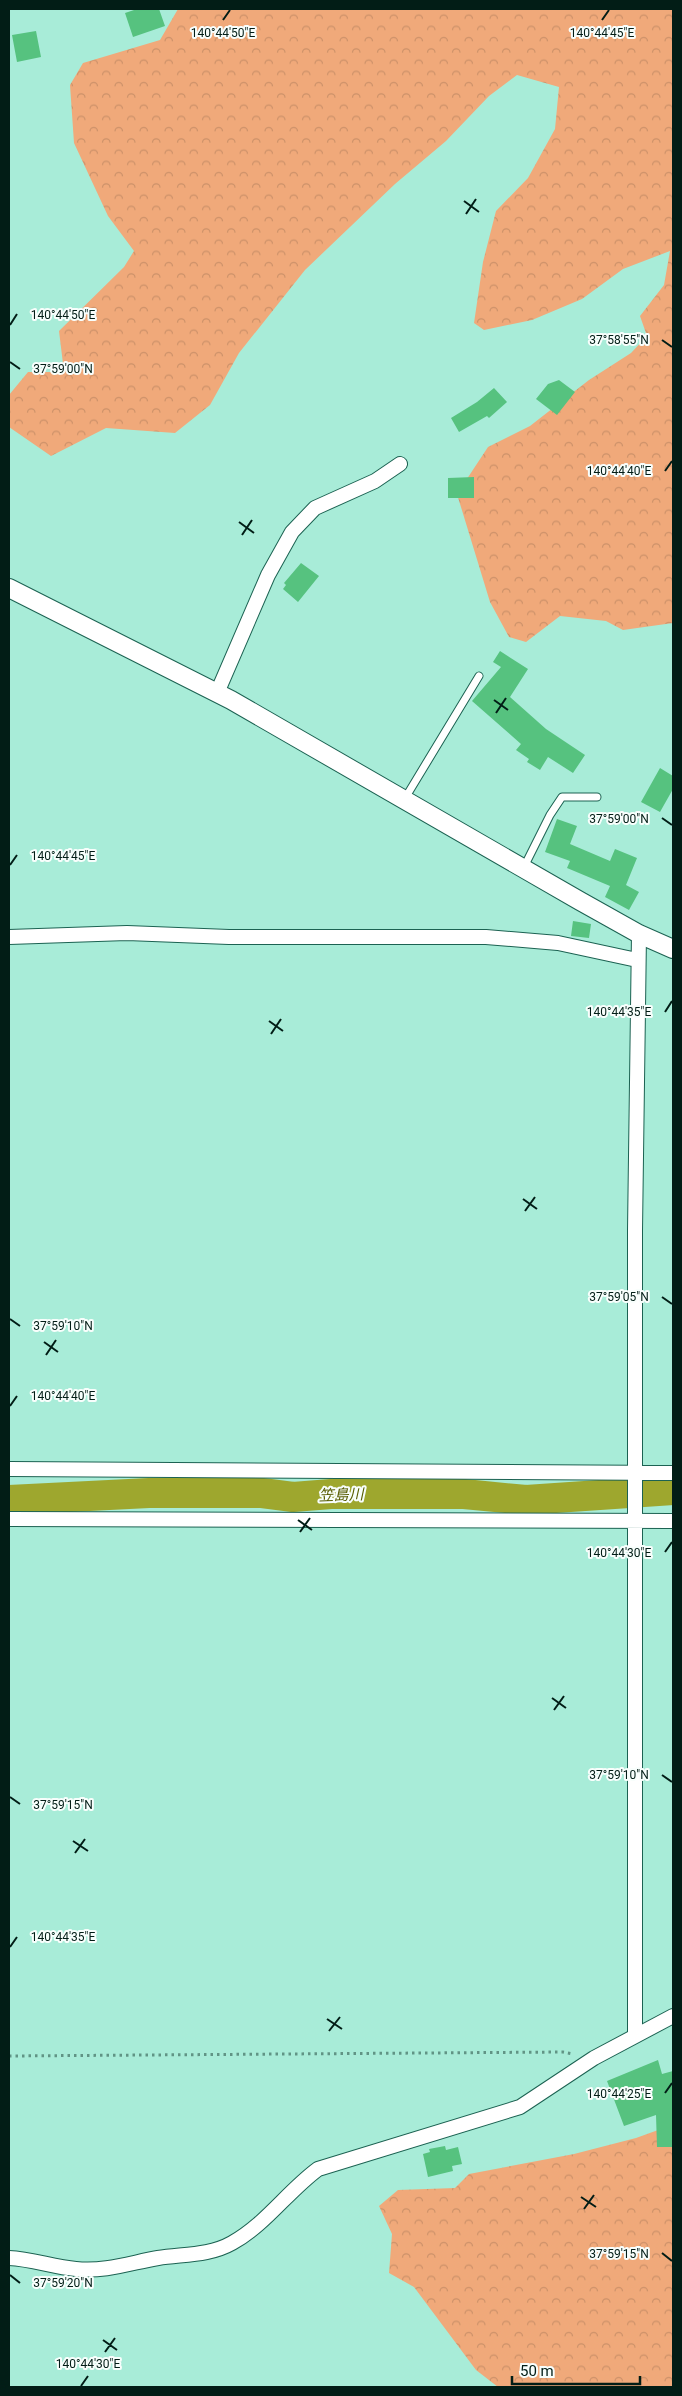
<svg xmlns="http://www.w3.org/2000/svg" width="682" height="2396" font-family="Roboto,'Noto Sans JP',sans-serif">
	<style>
		.forest { fill: url(#forest-crowns) }
		.lines { fill: none; stroke-linecap: round; stroke-linejoin: round }
		.river { stroke: #9ea72e; stroke-width: 30 }
		.building { fill: #56c27f }
		.service-casing { stroke: #1c6252; stroke-width: 9 }
		.minor-casing { stroke: #1c6252; stroke-width: 16 }
		.tertiary-casing { stroke: #1c6252; stroke-width: 20 }
		.path { stroke: #619485; stroke-width: 3; stroke-dasharray: 2.5 4; stroke-linecap: butt }
		.service { stroke: #fff; stroke-width: 7 }
		.minor { stroke: #fff; stroke-width: 14 }
		.tertiary { stroke: #fff; stroke-width: 18 }
		.ticks { fill: none; stroke: #021d16; stroke-width: 2 }
		.labels { text-anchor: middle; dominant-baseline: central; stroke-width: 4; stroke-linejoin: round; paint-order: stroke }
		.water-label { font-size: 15px; font-style: italic; fill: #585d02; stroke: #f8fefc }
		.ticks-label { font-size: 12px; text-anchor: middle; fill: #021d16; stroke: #f8fefc; stroke-width: 4; stroke-linejoin: round; paint-order: stroke }
	</style>
	<defs>
		<pattern id="forest-crowns" width="20" height="18" patternUnits="userSpaceOnUse" patternTransform="scale(1.25)"><rect width="20" height="18" fill="#f0a97a"/><path d="M2 6a3 3 0 1 1 6 0M12 15a3 3 0 1 1 6 0" fill="none" stroke="#cc9169"/></pattern>
	</defs>
	<rect width="100%" height="100%" fill="#a8ecd8"/>
	<path class="forest" d="M178 9H673V623L623 630 606 621 560 616 526 642 509 637 490 602 457 494 488 447 530 426 589 380 631 353 647 336 640 316 664 285 670 251 623 269 582 299 532 320 484 330 474 323 483 262 496 211 528 178 555 129 559 87 517 75 489 96 446 141 395 184 305 270 239 353 210 405 175 433 106 428 51 456 9 427V395L28 372H64L59 331 124 267 134 251 108 216 74 143 70 85 83 63 160 40Z
		M672 2125 673 2387H498L476 2370 414 2287 389 2273 392 2234 379 2206 398 2190 455 2188 469 2174 574 2154 636 2138Z"/>
	<g class="lines">
		<path class="river" d="M9 1500 149 1493H262L293 1497 331 1494H464L526 1500 673 1490"/>
	</g>
	<path class="building" d="M137 9H159L165 26 133 37 125 13Z
		M36 31 41 57 17 62 12 35Z
		M559 380 575 392 557 415 536 399 548 384Z
		M494 388 507 402 489 418 487 416 459 432 451 418 477 402Z
		M474 477V498H448V478Z
		M301 563 319 576 298 602 283 589 286 585 284 583Z
		M500 651 528 669 510 697 546 729 585 755 573 773 548 757 540 770 527 762 529 759 516 750 521 744 472 701 501 667 493 662Z
		M660 768 673 776V789L660 812 641 802Z
		M557 819 577 826 570 844 610 861 615 849 637 858 626 885 639 892 629 910 605 897 610 886 567 868 570 861 545 852Z
		M573 921 591 924 589 938 571 936Z
		M658 2060 662 2074 673 2071V2147H657L656 2115 624 2126 607 2081Z
		M445 2146 446 2150 458 2147 462 2164 452 2166 453 2171 428 2177 423 2154 430 2152 429 2149Z"/>
	<g class="lines">
		<defs>
			<path id="service" d="M404 800 479 676
				M524 867 550 815 562 797H597"/>
			<path id="minor" d="M217 693 268 575 292 532 315 508 375 481 400 464
				M9 937 127 933 229 937H486L558 943 637 960
				M9 1469 673 1473
				M9 1519 673 1521
				M635 2036V1230L639 934
				M9 2258C32 2259 53 2267 76 2269 105 2272 130 2263 158 2258 183 2254 209 2256 232 2243 265 2225 288 2191 318 2169L520 2107 594 2058 673 2016"/>
			<path id="tertiary" d="M9 588 231 700 580 901 639 934 673 949"/>
		</defs>
		<use href="#service" class="service-casing"/>
		<use href="#minor" class="minor-casing"/>
		<use href="#tertiary" class="tertiary-casing"/>
		<path class="path" d="M9 2056 563 2052 573 2054"/>
		<use href="#service" class="service"/>
		<use href="#minor" class="minor"/>
		<use href="#tertiary" class="tertiary"/>
	</g>
	<path class="ticks" d="M223 20 230 10M602 20 609 10M464 201 479 212M466 214 476 199M10 325 17 314M662 340 672 347M10 362 20 369M665 471 672 461M239 522 254 533M242 535 252 520M494 700 508 710M496 713 506 698M662 818 672 825M10 865 17 855M665 1012 672 1001M269 1021 283 1031M271 1034 281 1019M523 1199 537 1209M525 1211 535 1197M662 1297 672 1304M10 1319 20 1326M44 1342 58 1352M46 1355 56 1340M10 1406 17 1396M298 1520 312 1530M300 1532 310 1518M665 1552 672 1542M552 1698 566 1708M554 1710 564 1696M662 1775 672 1782M10 1797 20 1804M73 1841 88 1851M75 1853 85 1839M10 1947 17 1937M327 2019 342 2029M329 2031 340 2017M665 2093 672 2083M581 2197 596 2207M584 2209 594 2195M662 2253 672 2261M10 2275 20 2283M103 2340 117 2350M105 2352 115 2338M81 2386 88 2376"/>
	<g class="labels">
		<g class="water-label">
			<text transform="translate(341 1495) rotate(-2)">笠島川</text>
		</g>
	</g>
	<g class="ticks-label">
		<text x="223" y="37">140°44'50"E</text>
		<text x="602" y="37">140°44'45"E</text>
		<text x="63" y="319">140°44'50"E</text>
		<text x="619" y="344">37°58'55"N</text>
		<text x="63" y="373">37°59'00"N</text>
		<text x="619" y="475">140°44'40"E</text>
		<text x="619" y="823">37°59'00"N</text>
		<text x="63" y="860">140°44'45"E</text>
		<text x="619" y="1016">140°44'35"E</text>
		<text x="619" y="1301">37°59'05"N</text>
		<text x="63" y="1330">37°59'10"N</text>
		<text x="63" y="1400">140°44'40"E</text>
		<text x="619" y="1557">140°44'30"E</text>
		<text x="619" y="1779">37°59'10"N</text>
		<text x="63" y="1809">37°59'15"N</text>
		<text x="63" y="1941">140°44'35"E</text>
		<text x="619" y="2098">140°44'25"E</text>
		<text x="619" y="2258">37°59'15"N</text>
		<text x="63" y="2287">37°59'20"N</text>
		<text x="88" y="2368">140°44'30"E</text>
	</g>
	<rect width="682" height="2396" fill="none" stroke="#021d16" stroke-width="20"/>
	<path d="M512 2376v8h128v-8" fill="none" stroke="#021d16" stroke-width="2.5"/>
	<text x="520" y="2376" font-size="15" fill="#021d16" stroke="#f8fefc" stroke-width="4" paint-order="stroke">50 m</text>
</svg>
